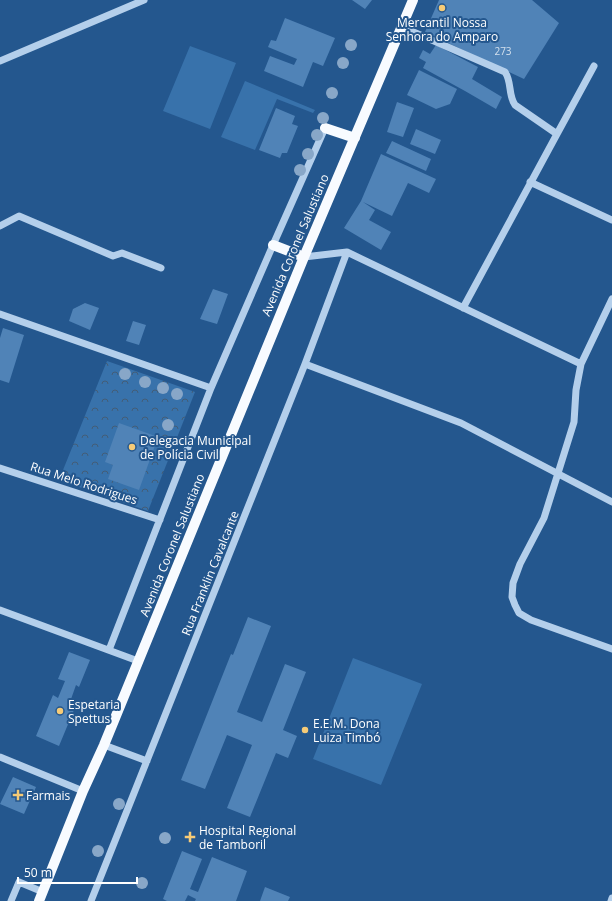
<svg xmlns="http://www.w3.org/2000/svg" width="612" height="901" font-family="'Open Sans',sans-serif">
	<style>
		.grass { fill: #3872ab }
		.forest { fill: url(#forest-crowns) }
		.building { fill: #5083b7 }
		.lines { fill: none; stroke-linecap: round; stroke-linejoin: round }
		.minor { stroke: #b4cfeb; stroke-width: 7 }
		.major { stroke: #f8fbff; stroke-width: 10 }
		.tree { fill: #88a7c8 }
		.poi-dot { fill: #f6cb77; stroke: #24578e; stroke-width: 1.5 }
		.labels { text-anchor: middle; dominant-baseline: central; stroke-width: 4; stroke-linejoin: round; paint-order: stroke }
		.number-label { font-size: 10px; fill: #d3e0ed }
		.poi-label { font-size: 12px; fill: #fff; stroke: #24578e; text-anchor: start }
		.street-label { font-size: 12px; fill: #fff; stroke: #24578e }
	</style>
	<defs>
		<pattern id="forest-crowns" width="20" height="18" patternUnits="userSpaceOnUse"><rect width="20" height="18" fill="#3872ab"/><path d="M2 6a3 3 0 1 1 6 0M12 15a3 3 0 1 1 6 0" fill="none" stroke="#435d77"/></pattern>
	</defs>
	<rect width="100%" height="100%" fill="#24578e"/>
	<path class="grass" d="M190 46 236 63 210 129 163 111Z
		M245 81 315 110 313 113 277 99 255 150 221 137Z
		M353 658 422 684 381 785 313 759Z"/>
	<path class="forest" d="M107 361 195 392 148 511 59 480Z"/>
	<path class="building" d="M352 0H372L365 9Z
		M439 0H532L559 23 524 79 425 32Z
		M285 18 335 38 323 66 313 62 303 87 264 71 270 56 294 65 297 59 268 47 271 40 276 41Z
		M436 45 478 67 472 79 502 97 496 109 465 91 423 68 426 62 419 58 423 50 430 54Z
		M419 70 457 89 450 104 436 109 407 95Z
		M397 102 414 108 403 137 387 132Z
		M276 108 295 116 292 124 298 126 287 153H282L280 158 259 150Z
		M416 129 441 140 435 154 410 144Z
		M392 141 431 159 426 171 386 153Z
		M381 154 436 179 429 193 408 183 392 216 363 202 375 210 369 220 391 232 381 250 344 228 361 201Z
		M213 289 228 294 217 324 200 319Z
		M85 303 99 308 90 330 69 321 73 309Z
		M133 321 146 325 139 345 126 341Z
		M3 328 24 335 9 383 0 380V338Z
		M119 423 158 437 139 490 108 479 113 465 105 462Z
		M248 617 271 626 237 712 262 722 285 664 306 672 283 730 297 736 288 758 276 753 250 817 227 808 252 745 227 735 205 789 181 780 231 654 233 655Z
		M69 652 90 660 79 687 76 685 70 702 76 705 59 746 36 736 53 695 58 698 65 681 58 679Z
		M13 777 36 787 24 814 0 804Z
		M182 851 202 859 190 889 198 892 212 857 247 871 236 901H195L196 899 188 895 185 901H167L163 899Z
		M265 887 290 897 288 901H260Z"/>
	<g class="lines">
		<path class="minor" d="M402 27 505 72C512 82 508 95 515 105L557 134
			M0 61 144 0
			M530 182 612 220
			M0 226 19 216 113 256 122 253 161 268
			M304 257 347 252 581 364
			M612 299 581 364 576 390 574 422 544 518 520 564 513 583 512 597 515 605 519 613 531 620 612 649
			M463 308 557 134 594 66
			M0 314 211 388
			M305 364 461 423 612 502
			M0 468 160 520
			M0 610 138 661
			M109 650 211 388 273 245 325 128
			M104 745 147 761
			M0 757 83 791
			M11 901 19 882 43 892
			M91 901 305 364 347 252
			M611 901 612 898"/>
		<path class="major" d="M325 128 355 138
			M273 245 304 257
			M39 901 83 791 104 745 304 257 413 0"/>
	</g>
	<g class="tree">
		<circle cx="351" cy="45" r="6"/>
		<circle cx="343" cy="63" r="6"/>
		<circle cx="332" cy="93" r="6"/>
		<circle cx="323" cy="118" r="6"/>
		<circle cx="317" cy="135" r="6"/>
		<circle cx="308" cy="154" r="6"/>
		<circle cx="300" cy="170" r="6"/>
		<circle cx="125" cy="374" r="6"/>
		<circle cx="145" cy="382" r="6"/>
		<circle cx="163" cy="388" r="6"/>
		<circle cx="177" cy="394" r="6"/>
		<circle cx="168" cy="425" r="6"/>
		<circle cx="119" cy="804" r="6"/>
		<circle cx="165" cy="838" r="6"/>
		<circle cx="98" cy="851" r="6"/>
		<circle cx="142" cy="883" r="6"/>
	</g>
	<g class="poi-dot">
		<circle cx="442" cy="8" r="4"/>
		<circle cx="132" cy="447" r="4"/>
		<circle cx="60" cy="711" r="4"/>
		<circle cx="305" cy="730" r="4"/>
		<path d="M16 789h4v4h4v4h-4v4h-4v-4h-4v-4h4z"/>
		<path d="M188 831h4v4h4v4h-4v4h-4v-4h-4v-4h4z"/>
	</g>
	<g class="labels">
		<g class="number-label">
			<text x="503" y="51">273</text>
		</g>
		<g class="poi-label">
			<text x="442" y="22" text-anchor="middle">Mercantil Nossa<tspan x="442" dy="14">Senhora do Amparo</tspan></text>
			<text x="140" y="440">Delegacia Municipal<tspan x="140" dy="14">de Polícia Civil</tspan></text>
			<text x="68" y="704">Espetaria<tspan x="68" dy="14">Spettus</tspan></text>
			<text x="313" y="723">E.E.M. Dona<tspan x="313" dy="14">Luiza Timbó</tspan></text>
			<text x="26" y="795">Farmais</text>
			<text x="199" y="830">Hospital Regional<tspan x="199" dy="14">de Tamboril</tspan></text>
		</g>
		<g class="street-label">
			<text transform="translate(295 245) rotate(-67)">Avenida Coronel Salustiano</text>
			<text transform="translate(84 483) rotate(18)">Rua Melo Rodrigues</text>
			<text transform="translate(172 545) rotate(-68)">Avenida Coronel Salustiano</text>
			<text transform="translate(210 573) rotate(-68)">Rua Franklin Cavalcante</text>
		</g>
	</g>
	<path d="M18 877v6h119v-6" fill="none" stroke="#ffffff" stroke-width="2"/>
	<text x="24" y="877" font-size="12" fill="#ffffff" stroke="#24578e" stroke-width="3" paint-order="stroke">50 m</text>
</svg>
